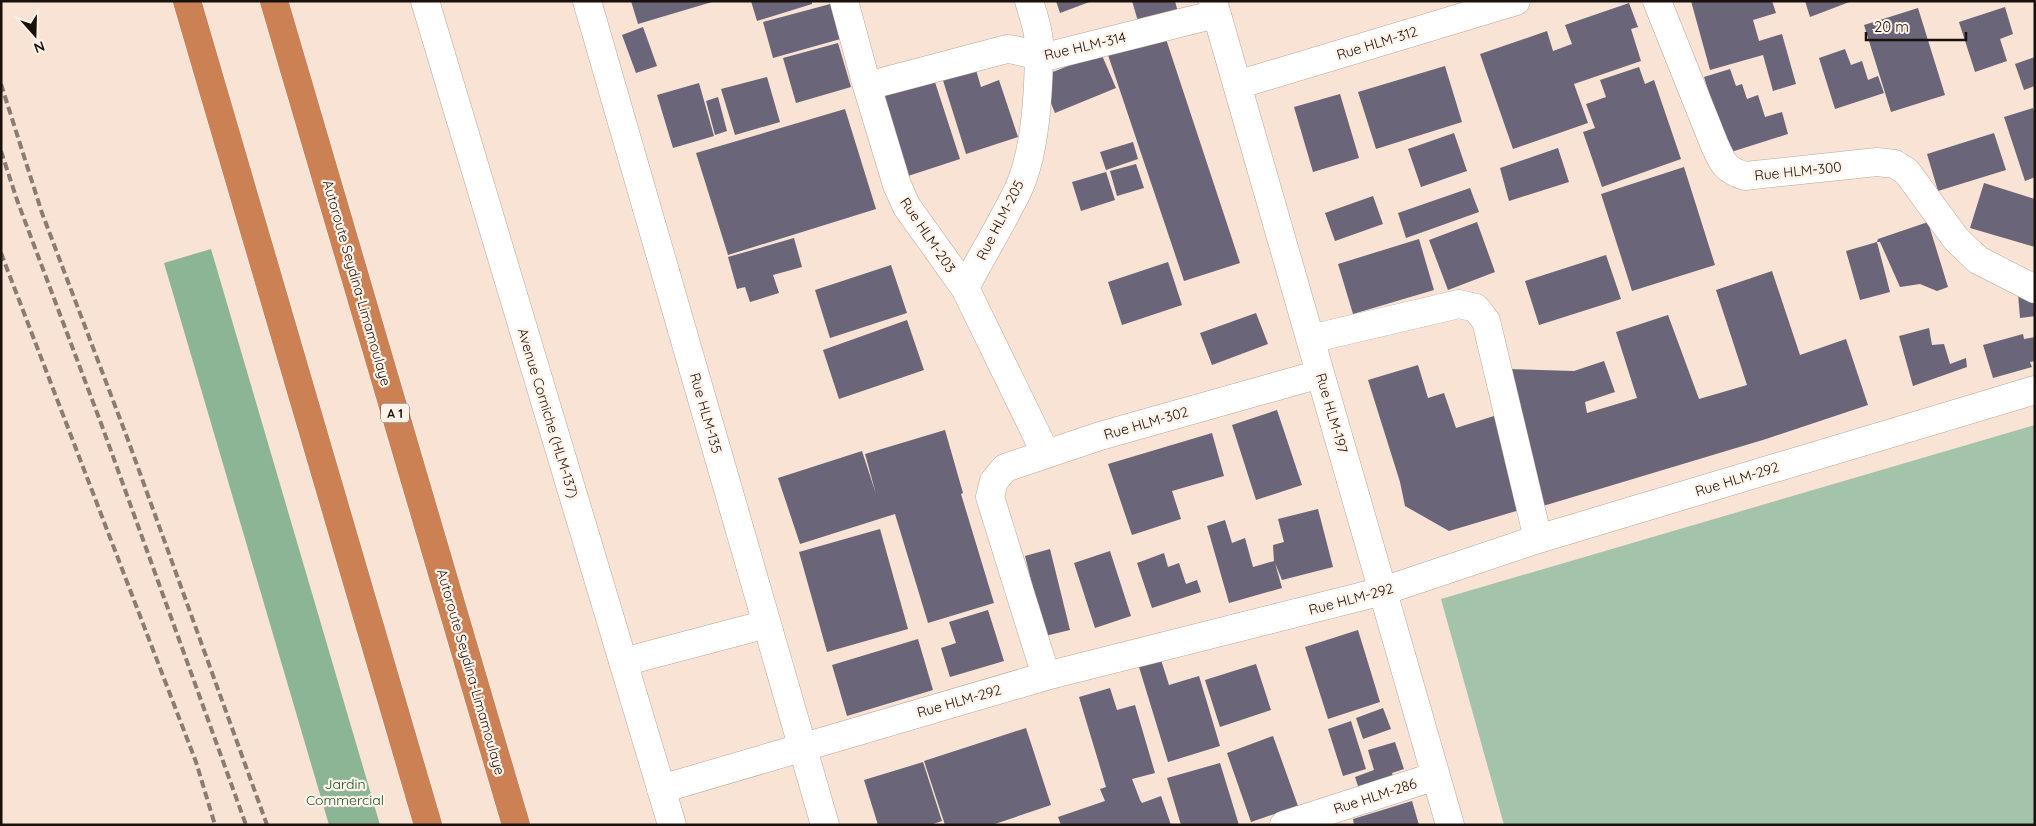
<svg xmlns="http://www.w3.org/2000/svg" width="2036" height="826" font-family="Quicksand,sans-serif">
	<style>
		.green { fill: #a3c4ab }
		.forest { fill: #8cb596 }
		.building { fill: #6a6578 }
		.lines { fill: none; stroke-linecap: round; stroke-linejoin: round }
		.minor-casing { stroke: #b9a698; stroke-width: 29 }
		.tertiary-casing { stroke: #b9a698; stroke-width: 29 }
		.motorway-casing { stroke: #fff; stroke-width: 29 }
		.minor { stroke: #fff; stroke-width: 28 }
		.tertiary { stroke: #fff; stroke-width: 28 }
		.motorway { stroke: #cc8155; stroke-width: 28 }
		.rail { stroke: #8a7c72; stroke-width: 4; stroke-dasharray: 8 4; stroke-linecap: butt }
		.labels { text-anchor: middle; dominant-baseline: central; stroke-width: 4.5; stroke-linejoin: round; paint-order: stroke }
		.shield { fill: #fff2e9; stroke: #5d544e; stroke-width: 1 }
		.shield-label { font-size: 12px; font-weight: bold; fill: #18110c }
		.street-label { font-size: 14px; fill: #18110c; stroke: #fff2e9 }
		.park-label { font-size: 14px; fill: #10542c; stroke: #fff2e9 }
	</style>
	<rect width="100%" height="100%" fill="#f8e3d4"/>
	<path class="green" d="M2035 425V825H1504L1441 599Z"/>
	<path class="forest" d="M211 249 380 825H329L164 263Z"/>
	<path class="building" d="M631 1H712V2L638 24Z
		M751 1H812V4L757 21Z
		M1056 1H1092L1060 13Z
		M1132 1H1175L1179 16 1140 28Z
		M1691 1H1772L1776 13 1753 20 1759 41 1782 34 1796 84 1773 91 1763 55 1710 70Z
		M1805 1H1852L1810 17Z
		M834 3 844 38 773 58 763 22Z
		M1629 3 1638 27 1631 29 1641 61 1574 84 1588 123 1513 149 1480 54 1547 31 1553 51 1572 44 1565 25Z
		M2005 7 2013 34 2000 39 2007 61 1975 72 1959 22Z
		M1918 8 1945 95 1891 112 1864 25Z
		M643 27 657 66 636 73 622 35Z
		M1164 33 1240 263 1184 281 1107 52Z
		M838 43 851 87 796 103 783 58Z
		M1845 49 1851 65 1862 61 1868 80 1878 76 1884 93 1835 109 1819 58Z
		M1101 53 1116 88 1055 113 1040 77Z
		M2035 57V86L2024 90 2015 64Z
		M974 63 981 87 999 80 1018 137 966 154 941 74Z
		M1445 66 1462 122 1376 149 1358 92Z
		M1639 67 1645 84 1654 80 1681 159 1602 187 1583 132 1595 128 1586 104 1606 97 1600 80Z
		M1730 69 1736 86 1742 84 1747 99 1758 95 1765 117 1782 112 1788 134 1728 153 1704 77Z
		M933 76 960 159 905 177 878 94Z
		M767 77 780 122 735 135 721 89Z
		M699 83 714 136 673 148 657 95Z
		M1340 94 1359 158 1313 172 1294 107Z
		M718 97 727 131 715 135 706 101Z
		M2033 108 2035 114V177L2025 181 2004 117Z
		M845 109 876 209 728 255 696 153Z
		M1454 133 1467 171 1421 187 1408 149Z
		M1994 133 2006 170 1938 191 1927 154Z
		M1133 142 1138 159 1106 170 1100 152Z
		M1558 148 1569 182 1509 201 1500 168Z
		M1136 164 1144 188 1117 196 1110 171Z
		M1684 167 1715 265 1632 291 1601 194Z
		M1106 172 1115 200 1081 211 1072 182Z
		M1984 183 2035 199V247L1970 228Z
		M1470 188 1479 212 1406 238 1398 213Z
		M1373 196 1383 224 1335 241 1325 213Z
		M1477 222 1495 272 1448 290 1429 240Z
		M1928 222 1948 287 1937 291 1920 284 1900 287 1880 242H1877L1878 239Z
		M794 238 802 267 773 275 779 293 750 302 745 287 737 289 728 257Z
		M1419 239 1434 290 1353 314 1338 264Z
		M1877 242 1890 292 1860 300 1846 251Z
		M1606 255 1621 299 1539 325 1525 281Z
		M1168 262 1182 305 1122 325 1108 282Z
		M891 265 907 313 830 338 815 290Z
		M1772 271 1800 355 1846 339 1868 405 1766 439 1543 506 1506 369 1574 371 1604 361 1615 392 1585 402 1587 413 1637 398 1616 332 1668 315 1699 399 1747 385 1716 290Z
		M2035 292V316L2020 318 2018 294Z
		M1256 313 1268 344 1212 365 1200 333Z
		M907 320 924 370 839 399 823 350Z
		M1929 328 1932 345 1944 344 1950 364 1966 358 1967 367 1913 386 1899 336Z
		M2023 334 2024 339 2035 337V361L2030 362 2032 367 1993 378 1983 345Z
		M1418 365 1428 398 1444 393 1456 428 1494 416 1523 509 1449 531 1405 506 1400 482 1368 380Z
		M1277 410 1302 485 1256 500 1232 425Z
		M945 430 963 493 961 494 994 603 928 623 895 514 800 544 778 478 862 451 876 494 865 454Z
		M1212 433 1224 476 1172 491 1181 519 1132 535 1108 464Z
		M1318 509 1333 567 1282 580 1275 563 1282 588 1229 603 1207 526 1225 520 1232 543 1245 538 1253 567 1274 561 1273 545 1284 542 1278 519Z
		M880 529 908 629 827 652 799 552Z
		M1050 549 1070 630 1045 636 1025 556Z
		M1110 551 1131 616 1095 628 1074 563Z
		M1164 553 1168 567 1179 563 1186 584 1197 580 1201 592 1152 608 1137 563Z
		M988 610 1004 661 950 677 941 648 956 643 949 622Z
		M1358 630 1380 702 1328 719 1305 647Z
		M918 639 933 690 847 716 832 665Z
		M1161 660 1169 685 1199 676 1220 746 1168 762 1139 667Z
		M1256 664 1271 710 1220 727 1205 680Z
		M1110 688 1117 710 1135 705 1155 773 1132 779 1140 800 1142 803 1161 796 1171 825H1061L1058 817 1105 801 1100 789 1106 787 1079 697Z
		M1383 708 1391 729 1363 739 1356 718Z
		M1351 721 1366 769 1343 776 1328 729Z
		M1026 728 1051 805 992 825H945L924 761Z
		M1273 736 1298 806 1251 822 1227 753Z
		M1395 742 1404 769 1392 773 1395 783 1359 789 1355 777 1374 770 1368 750Z
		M923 762 942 821 930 825H878L864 780Z
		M1220 763 1239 825H1181L1167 778Z
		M1412 801 1419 825H1354L1353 819Z"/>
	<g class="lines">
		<defs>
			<path id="minor" d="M587 1 825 825
				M844 1 867 86 897 185 907 207 965 288 1046 454
				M1213 1 1450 825
				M1657 1 1715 146C1723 164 1726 170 1745 176L1877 162 1895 164 1907 172 1956 239 1978 260 2035 289
				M1237 85 1516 1
				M867 86 1007 49C1024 50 1033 58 1049 56L1216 14
				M965 288C982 255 1002 223 1018 190 1036 152 1039 85 1039 42 1038 28 1033 14 1029 1
				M1310 339 1459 304 1476 308 1486 321 1538 539
				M623 662 767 624
				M1046 676 990 497 994 481 1005 468 1100 436 1320 374
				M661 789 1046 676 1383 591 1538 539 2035 390
				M1284 825 1436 776"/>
			<path id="tertiary" d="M425 1 672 825"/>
			<path id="motorway" d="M187 1 428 825
				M274 1 516 825"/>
		</defs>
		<use href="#minor" class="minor-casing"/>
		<use href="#tertiary" class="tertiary-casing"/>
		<use href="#motorway" class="motorway-casing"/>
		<use href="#minor" class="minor"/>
		<use href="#tertiary" class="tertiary"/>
		<use href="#motorway" class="motorway"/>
		<path class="rail" d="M1 84 42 213 128 440 267 825
			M1 151 17 200 102 426 246 825
			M1 253 196 762 215 825"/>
	</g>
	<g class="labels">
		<rect class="shield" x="381" y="403.5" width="28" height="19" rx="4"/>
		<g class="shield-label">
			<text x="395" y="413">A 1</text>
		</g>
		<g class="street-label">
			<text transform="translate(1377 43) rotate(-17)">Rue HLM-312</text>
			<text transform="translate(1085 46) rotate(-13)">Rue HLM-314</text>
			<text transform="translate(1798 171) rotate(-6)">Rue HLM-300</text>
			<text transform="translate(1000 220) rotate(-63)">Rue HLM-205</text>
			<text transform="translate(928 235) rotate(56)">Rue HLM-203</text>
			<text transform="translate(357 283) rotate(74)">Autoroute Seydina-Limamoulaye</text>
			<text transform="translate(548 413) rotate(73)">Avenue Corniche (HLM-137)</text>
			<text transform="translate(706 413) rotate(74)">Rue HLM-135</text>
			<text transform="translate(1332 413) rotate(74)">Rue HLM-197</text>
			<text transform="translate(1146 423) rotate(-16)">Rue HLM-302</text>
			<text transform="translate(1737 479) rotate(-17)">Rue HLM-292</text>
			<text transform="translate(1351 599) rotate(-15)">Rue HLM-292</text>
			<text transform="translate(471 672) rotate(74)">Autoroute Seydina-Limamoulaye</text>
			<text transform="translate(959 701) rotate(-16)">Rue HLM-292</text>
			<text transform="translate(1375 796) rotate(-18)">Rue HLM-286</text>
		</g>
		<g class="park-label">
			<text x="345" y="784">Jardin<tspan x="345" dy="16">Commercial</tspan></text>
		</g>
	</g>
	<rect width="2036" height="826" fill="none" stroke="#18110c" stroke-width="5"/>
	<g transform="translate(35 35) rotate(160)" stroke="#fff2e9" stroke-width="4" paint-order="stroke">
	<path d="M0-4L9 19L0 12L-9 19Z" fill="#18110c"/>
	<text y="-8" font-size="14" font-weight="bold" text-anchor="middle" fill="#18110c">N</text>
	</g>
	<path d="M1866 32v8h100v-8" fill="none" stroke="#18110c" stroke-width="2.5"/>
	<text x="1874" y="32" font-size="15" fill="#18110c" stroke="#fff2e9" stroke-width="4" paint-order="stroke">20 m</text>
</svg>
